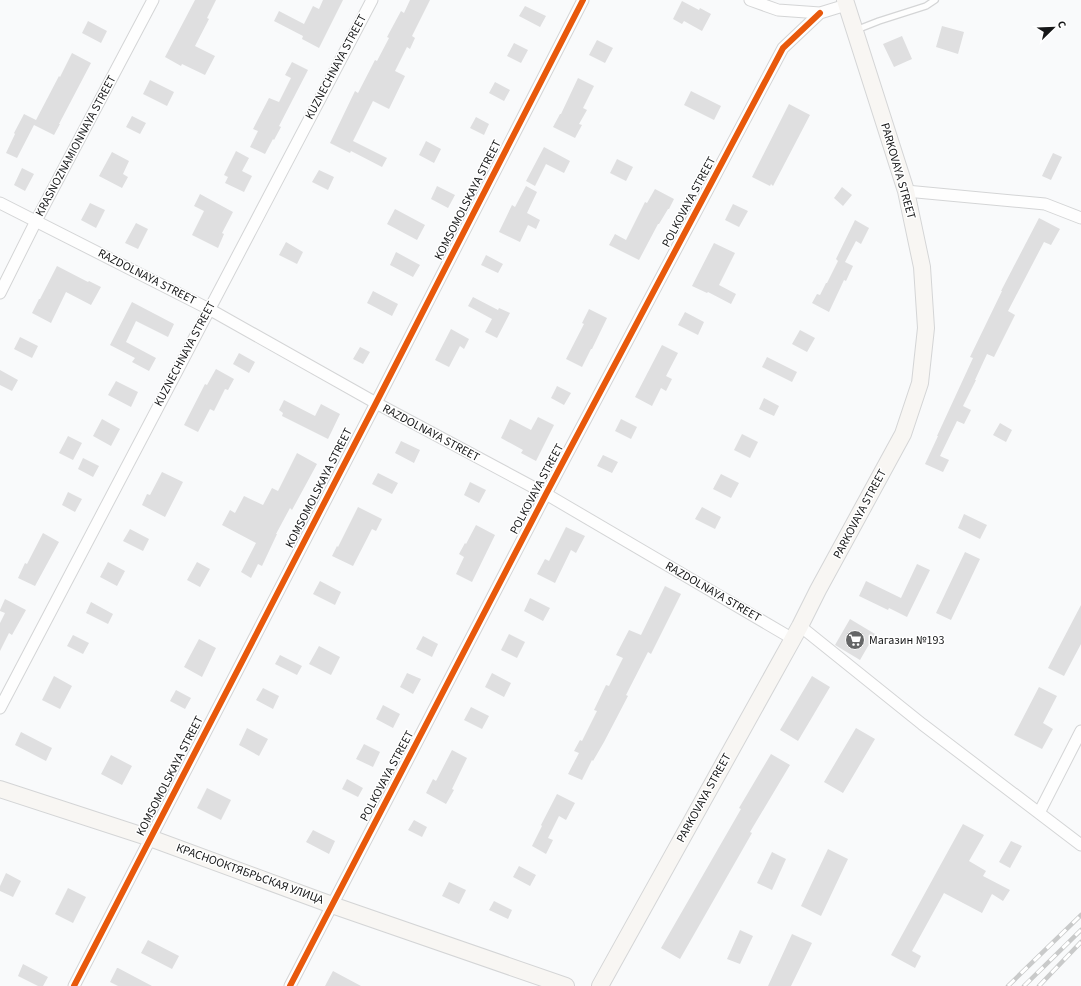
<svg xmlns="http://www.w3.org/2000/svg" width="1081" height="986" font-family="'Source Sans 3',sans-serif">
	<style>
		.building { fill: #dfdfe0 }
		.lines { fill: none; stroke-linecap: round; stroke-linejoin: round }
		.lane-casing { stroke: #d4d5d6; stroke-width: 8 }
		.street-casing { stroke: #d4d5d6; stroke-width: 13 }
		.secondary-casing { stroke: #d4d5d6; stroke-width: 18 }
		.lane { stroke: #fefefe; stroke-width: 5.5 }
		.street { stroke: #fefefe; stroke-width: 11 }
		.secondary { stroke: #f8f6f3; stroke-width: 16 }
		.rail-casing { stroke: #c9caca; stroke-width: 4.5 }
		.rail { stroke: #fff; stroke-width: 3; stroke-dasharray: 9; stroke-linecap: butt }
		.cycleway-casing { stroke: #fff; stroke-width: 8 }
		.cycleway { stroke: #e8590c; stroke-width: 6 }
		.labels { text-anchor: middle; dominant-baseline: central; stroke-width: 3; stroke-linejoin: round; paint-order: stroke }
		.street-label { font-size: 12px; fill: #161718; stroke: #fff }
		.poi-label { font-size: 12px; fill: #161718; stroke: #fff; text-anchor: start }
	</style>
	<rect width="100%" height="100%" fill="#f9fafb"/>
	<path class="building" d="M195 0H216L207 18 209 19 195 46 215 56 205 75 182 64 181 66 165 57Z
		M323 0H343L319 48 302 39 303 36 274 21 279 11 304 24 313 6 319 9Z
		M410 0H430L412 36 415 38 410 49 407 47 395 71 405 76 389 109 373 101 353 141 387 158 382 167 351 151 350 153 330 143 355 91 358 93 375 60 377 61 389 38 387 37 401 11 404 13Z
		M682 1 699 10 700 8 711 14 702 31 684 21 682 24 673 19Z
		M525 6 546 16 540 27 519 16Z
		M88 21 107 31 101 43 82 33Z
		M942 26 964 32 958 54 936 47Z
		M902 36 912 59 894 67 883 44Z
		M597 40 613 48 605 63 589 55Z
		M514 43 528 50 521 63 507 56Z
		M72 53 91 63 59 124H60L54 135 34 125 17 158 6 153 15 134 14 133 24 114 36 120 59 76 60 77Z
		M292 62 308 70 279 126 281 127 274 140 273 139 265 154 250 147 258 131 253 129 269 98 279 102 291 78 285 75Z
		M578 78 594 86 583 108 587 110 579 124 582 125 575 138 553 127 560 114H561Z
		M150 80 174 92 167 106 143 94Z
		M495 82 510 90 504 101 489 93Z
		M691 91 721 106 714 120 684 105Z
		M789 104 810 115 773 186 771 184 770 186 752 177Z
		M132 116 146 123 140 134 126 127Z
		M476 117 489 124 484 135 470 128Z
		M426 141 441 149 434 163 419 155Z
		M544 147 570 161 564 173 546 164 535 186 526 181Z
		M236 151 249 158 242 171 252 176 244 192 225 183 228 177 224 175Z
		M112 152 129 161 123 174 128 177 122 188 99 176Z
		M1053 153 1062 157 1051 180 1042 176Z
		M617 159 633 167 626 181 610 173Z
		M22 168 34 174 25 191 14 185Z
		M319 170 334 177 328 190 312 182Z
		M437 186 455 195 448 208 431 199Z
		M526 186 537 192 527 213 540 220 536 229 528 225 520 242 499 232 512 205 515 207Z
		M842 187 852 195 843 206 834 198Z
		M655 189 674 199 669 209H668L659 224H658L639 260 609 245 615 234 626 240 645 202 647 203Z
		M200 194 233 212 222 233 224 234 218 248 192 235 204 211 194 206Z
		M90 203 105 210 96 228 81 220Z
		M733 204 748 211 739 227 725 220Z
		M395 209 425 225 417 240 387 224Z
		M1039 218 1060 229 1051 245 1044 242 1008 311 1015 315 994 357 987 354 975 380H976L963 406 971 410 964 424 957 421 940 456 949 460 943 472 925 464 938 436H937L973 358 970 357 1002 291H1001Z
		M855 220 869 228 861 244 856 241 845 262 853 266 846 281 844 280 829 312 812 303 817 294 820 295 826 283H827L838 261 836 259Z
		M136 223 148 229 138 249 125 243Z
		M286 242 303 252 297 264 279 255Z
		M714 243 735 253 719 285 736 294 731 304 708 292 707 293 692 286Z
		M396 252 420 265 413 277 390 265Z
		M486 255 503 264 498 273 481 265Z
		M57 266 88 282 89 281 101 287 91 305 66 292 51 323 32 313 39 299H40Z
		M373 291 398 304 392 316 367 303Z
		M473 297 498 310 499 308 510 313 497 338 485 332 492 319 468 306Z
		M132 302 174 324 168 337 136 321 126 342 156 358 149 371 132 362 135 358 110 345Z
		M589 309 607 318 592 349H591L582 367 566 359 584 324 582 323Z
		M685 312 704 322 698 335 678 325Z
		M451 329 469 339 464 349 460 346 449 367 435 360Z
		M800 330 815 338 807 352 792 344Z
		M20 337 38 346 32 358 14 349Z
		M662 345 678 353 666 376 672 379 666 391 661 388 652 406 635 397Z
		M360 347 370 352 363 364 353 359Z
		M239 353 255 362 249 373 233 364Z
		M767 357 797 372 792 382 762 367Z
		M216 369 234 379 228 390 225 389 214 411 210 409 198 432 184 425 205 384 207 385Z
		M0 370 18 380 12 391 0 385Z
		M116 381 138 392 131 407 108 395Z
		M557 386 571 393 564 405 551 398Z
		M764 398 779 406 774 416 759 409Z
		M284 400 315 416 321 404 340 414 328 439 282 416 283 413 279 410Z
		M538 417 554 425 536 461 521 453 523 450 501 438 510 419 531 430Z
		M102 419 120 429 111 446 93 436Z
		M621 419 637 427 631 439 615 431Z
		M1000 423 1012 430 1006 442 993 435Z
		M742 434 758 442 750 458 734 450Z
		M68 436 82 443 73 460 59 453Z
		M401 441 420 450 414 463 395 453Z
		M297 453 317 464 292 510 290 508 276 534H277L262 566 258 564 251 578 241 572 256 543 222 525 230 510 235 513 244 496 263 505 272 488 278 491Z
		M603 455 618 462 612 473 597 466Z
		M83 458 99 466 93 477 78 469Z
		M162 472 183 482 165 517 142 505 147 494 150 495Z
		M378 473 398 483 392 494 372 484Z
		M721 474 739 483 731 498 713 489Z
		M470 482 486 490 479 503 464 495Z
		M68 492 82 499 75 512 62 505Z
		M358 507 382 519 376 531 372 529 353 566 332 556 337 546 338 547Z
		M702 507 721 517 715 529 695 519Z
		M964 514 987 525 980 539 958 528Z
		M476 525 495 535 472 582 456 574 464 557 459 554 465 543 466 544Z
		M566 527 585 536 576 553 571 550 555 583 537 574 545 559 549 561Z
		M130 529 149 539 143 551 123 541Z
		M43 533 59 542 35 586 18 578 25 563 27 564Z
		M965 552 980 559 951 620 936 613Z
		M108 562 125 571 117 586 100 577Z
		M197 562 210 569 200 587 187 580Z
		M917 564 930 570 907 617 889 608 888 610 859 596 866 581 901 598Z
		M320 581 341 592 335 605 313 594Z
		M665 586 681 594 651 654 648 652 626 695 628 696 604 742 593 761 592 760 582 780 568 774 579 753 574 751 580 740 582 741 597 711 594 710 606 685 609 686 623 658 616 655 629 630 641 635Z
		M530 598 550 608 543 621 524 611Z
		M5 599 26 610 12 635 9 633 0 651V623L5 613 0 611V610Z
		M91 602 113 614 108 624 86 613Z
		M1081 605V644L1064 676 1048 668Z
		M850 619 875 634 860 660 835 645Z
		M509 634 525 642 517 658 501 650Z
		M73 635 89 643 83 654 67 646Z
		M423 636 438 644 432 657 416 649Z
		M199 639 216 648 202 677 184 667Z
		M319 646 340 657 331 675 309 664Z
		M280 655 302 666 297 675 275 664Z
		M407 673 421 679 413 694 400 687Z
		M492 673 511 683 504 697 485 687Z
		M54 676 72 686 60 709 42 700Z
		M812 676 830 687 798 741 780 730Z
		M1039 687 1057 696 1043 723 1053 729 1042 749 1014 735Z
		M263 688 279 696 273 709 256 700Z
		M176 690 191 698 185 709 170 701Z
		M383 705 400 714 393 728 376 719Z
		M471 707 489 716 482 729 464 720Z
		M247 728 268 739 259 756 239 745Z
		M856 728 875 739 843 793 824 782Z
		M21 732 52 748 46 761 15 745Z
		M364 744 380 752 373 767 356 759Z
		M452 750 467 758 452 789 454 790 446 804 426 793 433 779 436 781Z
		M771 754 790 765 750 832 752 833 680 959 661 948 741 809 739 808Z
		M111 755 132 766 122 785 101 774Z
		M347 779 363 788 358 797 342 789Z
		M207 788 231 800 221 820 197 808Z
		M557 794 575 803 566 820 559 816 548 838 553 840 546 854 532 846 542 826 541 825Z
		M414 820 427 827 422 837 408 830Z
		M963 824 984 835 969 861 986 871 983 876 1010 890 1003 901 992 894 982 913 944 893 912 951 921 956 915 968 891 955Z
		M313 830 335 841 329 854 306 842Z
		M1011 841 1022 846 1010 868 999 862Z
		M828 849 848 859 821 916 801 906Z
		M772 852 786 859 772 890 757 883Z
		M519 866 536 875 530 886 513 877Z
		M6 873 21 881 13 897 0 891V886Z
		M449 882 466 890 459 904 442 896Z
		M68 888 86 897 73 923 55 914Z
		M494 901 512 910 508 919 489 910Z
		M740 930 753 936 740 964 727 959Z
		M792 934 812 943 791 986H768Z
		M148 940 179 956 172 969 141 953Z
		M23 964 48 977 43 986H38L18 976Z
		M117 968H118L152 986H118L110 982Z
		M333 971 361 986H325Z"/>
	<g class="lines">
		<defs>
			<path id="lane" d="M856 30 879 21 926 6 935 0"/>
			<path id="street" d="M750 0 778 10 820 13 846 5
				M906 191 1045 204 1081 218
				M0 203 209 309 376 403 546 494 793 639
				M0 293 36 221 153 0
				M800 626 922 724 1081 845
				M0 708 372 0
				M1039 813 1081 731
				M74 986 376 403 583 0
				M290 986 546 494 783 48 820 13"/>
			<path id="secondary" d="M0 789 150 838 332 905 566 986
				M600 986 800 626 818 590 903 434 920 383 926 328 922 267 906 191 845 0"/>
		</defs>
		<use href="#lane" class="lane-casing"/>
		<use href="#street" class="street-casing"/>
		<use href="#secondary" class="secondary-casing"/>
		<use href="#lane" class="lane"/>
		<use href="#street" class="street"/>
		<use href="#secondary" class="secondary"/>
		<defs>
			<path id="rail" d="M1008 986 1081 915
				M1024 986 1081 930
				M1039 986 1081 942"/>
		</defs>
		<use href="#rail" class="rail-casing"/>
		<use href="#rail" class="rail"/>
		<defs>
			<path id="cycleway" d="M74 986 376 403 583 0
				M290 986 546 494 783 48 820 13"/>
		</defs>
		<use href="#cycleway" class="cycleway-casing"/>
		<use href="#cycleway" class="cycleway"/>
	</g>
	<defs>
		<symbol id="supermarket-disc" viewBox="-11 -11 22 22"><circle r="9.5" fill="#656667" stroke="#fff"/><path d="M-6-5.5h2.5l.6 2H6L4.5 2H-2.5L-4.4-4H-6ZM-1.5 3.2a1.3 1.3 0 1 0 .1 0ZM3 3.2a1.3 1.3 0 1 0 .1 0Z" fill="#fff"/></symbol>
	</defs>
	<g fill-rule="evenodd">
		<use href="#supermarket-disc" x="844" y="629" width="22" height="22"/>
	</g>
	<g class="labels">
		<g class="street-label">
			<text transform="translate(336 67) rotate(-62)">KUZNECHNAYA STREET</text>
			<text transform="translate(76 146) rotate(-62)">KRASNOZNAMIONNAYA STREET</text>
			<text transform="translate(898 171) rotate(74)">PARKOVAYA STREET</text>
			<text transform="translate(468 200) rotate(-63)">KOMSOMOLSKAYA STREET</text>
			<text transform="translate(689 202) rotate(-62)">POLKOVAYA STREET</text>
			<text transform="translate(147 277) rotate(27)">RAZDOLNAYA STREET</text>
			<text transform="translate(185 354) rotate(-62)">KUZNECHNAYA STREET</text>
			<text transform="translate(431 433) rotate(28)">RAZDOLNAYA STREET</text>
			<text transform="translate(319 488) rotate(-63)">KOMSOMOLSKAYA STREET</text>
			<text transform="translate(537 489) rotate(-62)">POLKOVAYA STREET</text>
			<text transform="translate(860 514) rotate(-62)">PARKOVAYA STREET</text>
			<text transform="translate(713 592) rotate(30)">RAZDOLNAYA STREET</text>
			<text transform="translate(170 776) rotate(-63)">KOMSOMOLSKAYA STREET</text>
			<text transform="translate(387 776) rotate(-62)">POLKOVAYA STREET</text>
			<text transform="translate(704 798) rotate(-61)">PARKOVAYA STREET</text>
			<text transform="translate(250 874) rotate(20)">КРАСНООКТЯБРЬСКАЯ УЛИЦА</text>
		</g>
		<g class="poi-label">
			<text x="869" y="640">Магазин №193</text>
		</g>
	</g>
	<g transform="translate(1053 28) rotate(67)" stroke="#ffffff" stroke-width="3" paint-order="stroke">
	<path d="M0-3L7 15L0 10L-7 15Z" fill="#161718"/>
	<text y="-6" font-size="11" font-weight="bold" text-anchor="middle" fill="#161718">С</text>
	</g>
</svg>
